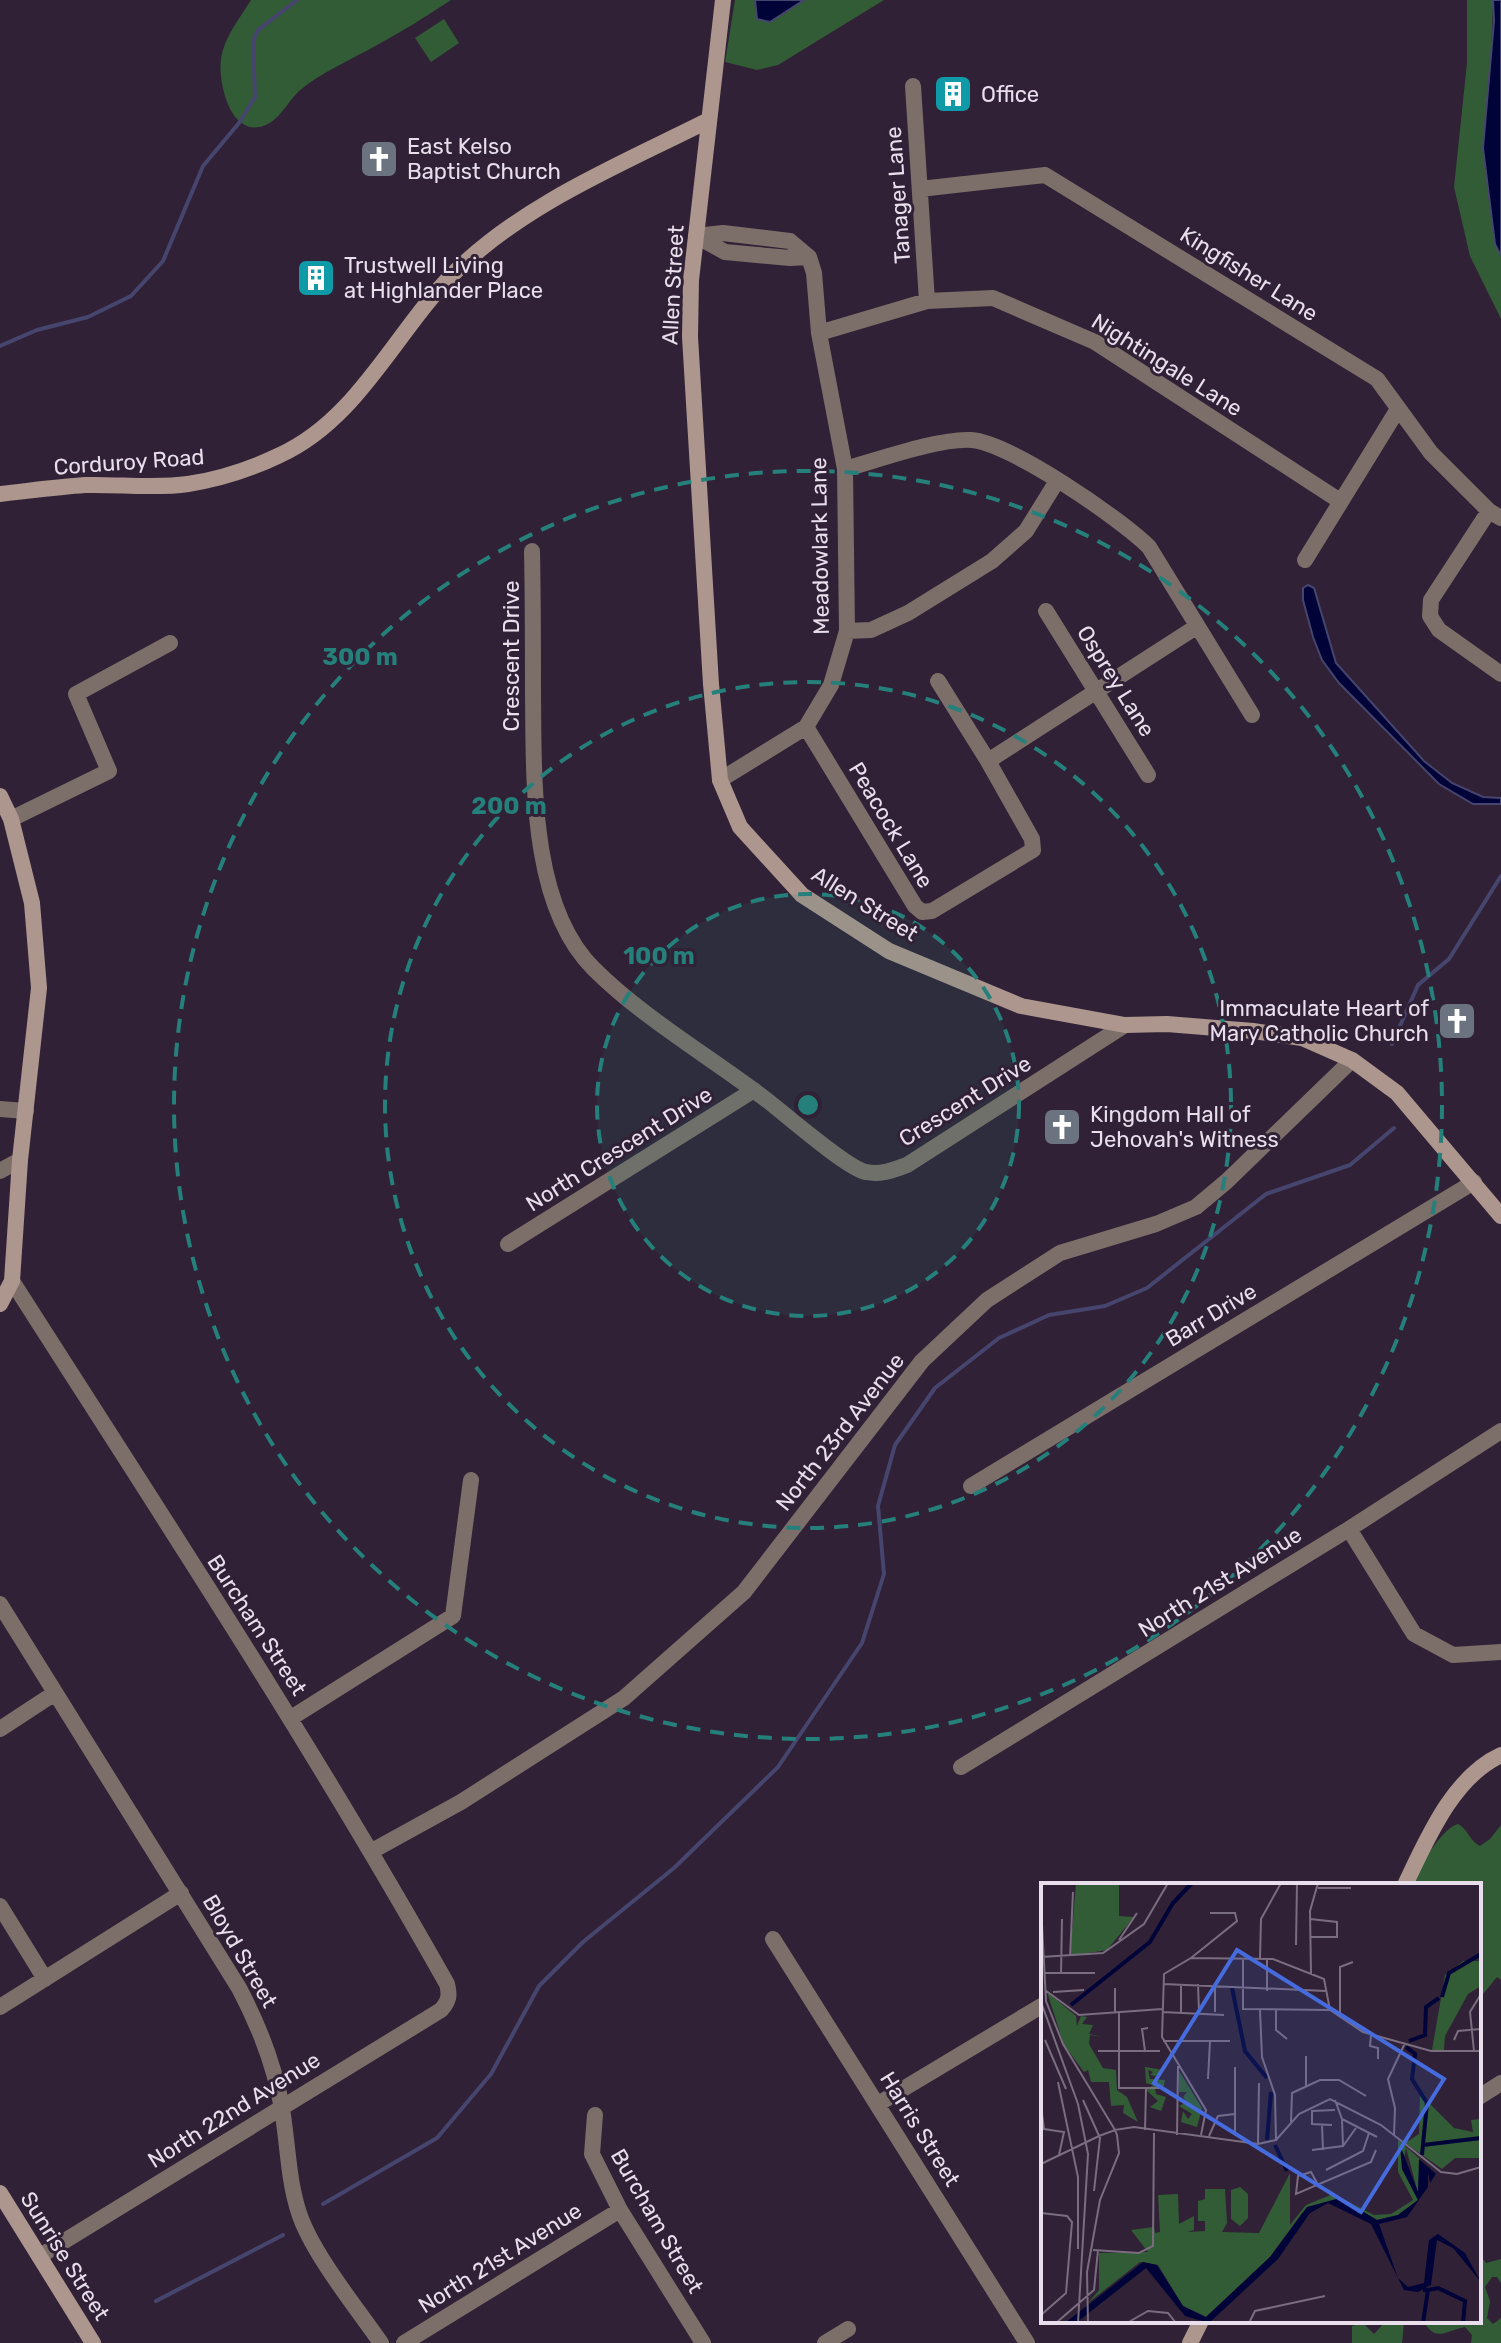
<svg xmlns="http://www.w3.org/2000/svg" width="1501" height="2343" font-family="Rubik,sans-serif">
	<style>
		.green { fill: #325c36 }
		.water { fill: #000338; stroke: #46456e; stroke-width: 2 }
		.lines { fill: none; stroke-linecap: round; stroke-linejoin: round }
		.stream { stroke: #46456e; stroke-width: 4 }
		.street { stroke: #7c6e68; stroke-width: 16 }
		.secondary { stroke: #ac968d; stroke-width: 16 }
		.ring { fill: none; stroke: #25807b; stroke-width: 4; stroke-dasharray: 14 10 }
		.labels { text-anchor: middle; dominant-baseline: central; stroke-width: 6; stroke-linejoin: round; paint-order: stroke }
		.poi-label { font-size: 22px; fill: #e8deec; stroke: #302136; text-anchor: start }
		.street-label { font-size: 22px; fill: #e8deec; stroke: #302136 }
		.inset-river { fill: none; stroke: #000338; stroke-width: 4 }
		.inset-road { fill: none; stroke: #7a6d7f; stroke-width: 2 }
		.view { fill: #466bdc; fill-opacity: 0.15; stroke: #466bdc; stroke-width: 4 }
		.inset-edge { fill: none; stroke: #e8deec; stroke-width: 4 }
		.centre { fill: #25807b; stroke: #302136; stroke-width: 4 }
		.ring-label { font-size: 24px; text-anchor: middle; font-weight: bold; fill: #25807b; stroke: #302136; stroke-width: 6; stroke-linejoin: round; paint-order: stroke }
	</style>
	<rect width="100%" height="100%" fill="#302136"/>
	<path class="green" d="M251 0H451C427 16 403 31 377 45 351 60 321 72 298 92 287 103 279 121 263 126 242 133 230 113 225 96 212 52 229 35 251 0Z
		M735 0H755L757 19 770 22 804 0H884L778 65 757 70 725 62Z
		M1467 0H1493L1490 83 1495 244 1501 256V319L1470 256 1454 187 1467 63Z
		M444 19 459 43 431 62 415 38Z
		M1458 1824C1468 1829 1470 1842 1480 1846L1490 1839 1501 1825V1980L1497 1977 1479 1999V1885H1407C1421 1868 1440 1829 1458 1824Z
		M1479 2254 1486 2263 1501 2259V2283L1497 2277H1492L1485 2287 1490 2301 1487 2318 1493 2324 1501 2318V2343H1471L1472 2335 1465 2327C1444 2331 1437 2343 1423 2321H1479Z
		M1386 2321 1404 2323 1402 2343H1352V2326L1363 2323 1374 2334Z"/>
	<path class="water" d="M755 0H804L770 22 757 19Z
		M1493 0H1501V256L1495 244 1483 148 1494 21Z
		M1308 585 1314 588 1336 663 1424 761 1452 783 1483 797 1501 798V804H1473L1439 784 1339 683 1322 660 1313 637 1303 600V588Z"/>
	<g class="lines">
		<path class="stream" d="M0 346 37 330 88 317 131 296 163 261 203 166 239 123 255 97 253 41 258 30 297 0
			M1392 1044 1418 985 1449 959 1501 876
			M323 2204 437 2138 491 2074 539 1986 583 1942 674 1868 778 1767 862 1643 884 1574 878 1506 895 1445 935 1388 999 1338 1049 1315 1105 1306 1147 1288 1266 1194 1350 1165 1394 1128
			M156 2301 283 2235"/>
		<path class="street" d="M913 86 927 301
			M920 189 1045 175 1377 379 1431 453 1489 511 1501 518
			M696 236 723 233 790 241 809 257 814 273 819 333 845 469 847 631 831 685 806 727 720 780
			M696 236 725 252 790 258 809 257
			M819 333 927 301 993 298 1095 342 1340 501
			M845 469C878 460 939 438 971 440 1009 442 1121 519 1149 547L1252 715
			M1489 511 1431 600 1430 616 1439 630 1501 674
			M532 551C533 600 533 648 533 697 534 780 530 906 594 969 643 1018 712 1058 768 1101 786 1115 848 1169 866 1172 881 1175 893 1170 907 1165L1125 1025
			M1305 560 1398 409
			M1046 611 1148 775
			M847 631 871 630 908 613 992 561 1026 531 1057 481
			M806 727 915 906 922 912 932 911 1033 850 1032 839 988 761 938 681
			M988 761 1196 627
			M11 819 109 771 76 694 170 643
			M0 1109 26 1111
			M0 1171 20 1160
			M508 1244 754 1090
			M12 1281C160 1513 312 1744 447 1984 450 1995 449 2001 441 2010L40 2256
			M971 1486 1474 1182
			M1349 1529 1414 1634 1453 1655 1501 1652
			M0 1604 239 1988C259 2026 275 2066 282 2109 288 2144 288 2180 299 2213 312 2253 356 2307 381 2343
			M291 1718 453 1616 471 1480
			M0 1729 55 1693
			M961 1767 1349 1529 1501 1431
			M372 1851 461 1802 624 1698 744 1592 922 1361 987 1300 1060 1253 1156 1224 1196 1207 1227 1181 1352 1060
			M0 1906 45 1979
			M773 1939 1027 2343
			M0 2007 181 1893
			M1479 2097 1501 2083
			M878 2104 1043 2005
			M595 2115 592 2154 620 2210 703 2343
			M404 2343 620 2210
			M825 2343 848 2329"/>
		<path class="secondary" d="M723 0 691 280 690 337 711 684 720 780 740 827 802 895 889 951 1021 1006 1125 1025 1167 1024 1253 1031 1302 1038 1352 1060 1397 1093 1501 1216
			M0 494C28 491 56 487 85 485 118 484 155 489 188 484 220 479 251 469 280 455 359 419 396 330 455 272 525 203 622 164 709 120
			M0 796 11 819 32 903 39 988 20 1160 12 1281 0 1304
			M1405 1885C1427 1839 1453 1777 1501 1755
			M0 2193 93 2343
			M1190 2343 1201 2321"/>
	</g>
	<circle cx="808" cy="1105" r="211" fill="#25807b" fill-opacity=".12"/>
	<g class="ring">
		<circle cx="808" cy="1105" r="211"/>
		<circle cx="808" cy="1105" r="423"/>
		<circle cx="808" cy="1105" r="634"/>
	</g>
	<defs>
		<symbol id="building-square" viewBox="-11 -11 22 22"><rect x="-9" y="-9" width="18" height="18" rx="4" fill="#0f9aa8" stroke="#302136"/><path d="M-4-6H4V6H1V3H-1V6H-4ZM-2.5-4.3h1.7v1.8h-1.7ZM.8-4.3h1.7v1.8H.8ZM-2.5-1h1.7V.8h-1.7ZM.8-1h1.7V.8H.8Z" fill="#fff"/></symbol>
		<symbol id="church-square" viewBox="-11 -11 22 22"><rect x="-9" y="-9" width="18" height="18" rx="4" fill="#6b7280" stroke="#302136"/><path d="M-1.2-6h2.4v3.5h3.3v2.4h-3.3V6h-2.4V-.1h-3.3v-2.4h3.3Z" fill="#fff"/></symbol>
	</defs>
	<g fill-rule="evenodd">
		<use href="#building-square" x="931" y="72" width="44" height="44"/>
		<use href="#church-square" x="357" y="137" width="44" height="44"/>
		<use href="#building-square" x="294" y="256" width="44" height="44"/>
		<use href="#church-square" x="1435" y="999" width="44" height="44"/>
		<use href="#church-square" x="1040" y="1105" width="44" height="44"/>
	</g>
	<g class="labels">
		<g class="poi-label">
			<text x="981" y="94">Office</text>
			<text x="407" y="146">East Kelso<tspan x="407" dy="25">Baptist Church</tspan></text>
			<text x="344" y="265">Trustwell Living<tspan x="344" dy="25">at Highlander Place</tspan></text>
			<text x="1429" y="1008" text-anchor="end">Immaculate Heart of<tspan x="1429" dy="25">Mary Catholic Church</tspan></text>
			<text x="1090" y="1114">Kingdom Hall of<tspan x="1090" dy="25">Jehovah's Witness</tspan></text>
		</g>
		<g class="street-label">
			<text transform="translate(898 195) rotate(-94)">Tanager Lane</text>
			<text transform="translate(1249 274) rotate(32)">Kingfisher Lane</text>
			<text transform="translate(673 285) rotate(-87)">Allen Street</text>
			<text transform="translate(1167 365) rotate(32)">Nightingale Lane</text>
			<text transform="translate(129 462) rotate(-4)">Corduroy Road</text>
			<text transform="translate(820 546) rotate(-91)">Meadowlark Lane</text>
			<text transform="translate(511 656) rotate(-90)">Crescent Drive</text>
			<text transform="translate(1116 681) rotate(58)">Osprey Lane</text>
			<text transform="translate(891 825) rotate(59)">Peacock Lane</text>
			<text transform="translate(865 904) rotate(32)">Allen Street</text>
			<text transform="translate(965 1101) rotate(-32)">Crescent Drive</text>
			<text transform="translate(619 1149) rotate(-32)">North Crescent Drive</text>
			<text transform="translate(1211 1315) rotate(-31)">Barr Drive</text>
			<text transform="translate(840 1432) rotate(-52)">North 23rd Avenue</text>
			<text transform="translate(1220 1582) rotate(-32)">North 21st Avenue</text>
			<text transform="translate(257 1625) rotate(57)">Burcham Street</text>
			<text transform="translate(240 1951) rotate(60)">Bloyd Street</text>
			<text transform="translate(234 2110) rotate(-32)">North 22nd Avenue</text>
			<text transform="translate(920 2129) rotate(58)">Harris Street</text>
			<text transform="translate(657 2221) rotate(60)">Burcham Street</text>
			<text transform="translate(65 2256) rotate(58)">Sunrise Street</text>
			<text transform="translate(500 2258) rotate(-32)">North 21st Avenue</text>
		</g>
	</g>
	<g transform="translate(1041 1883)">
		<rect width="440" height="440" fill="#302136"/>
		<path d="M35 0H78V33L93 34 66 67 29 73ZM422 78H440V103L427 111 404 153 403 167H391L404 92ZM6 109 35 133 36 143 40 133 46 134 41 141 52 142 48 151 62 154 49 152 48 161 62 185 75 187 76 207 86 214 97 239 82 230 83 222 70 223 68 199H50L47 187 43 189 23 162ZM104 184 123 187 114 193 109 192 112 189 107 187 109 196 124 197 123 203 114 205 115 211 125 214 120 228 109 224 117 218 105 207 112 202 105 200ZM137 186 161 225 156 244 140 239 142 228 147 236 151 231 138 223 146 219 142 214 146 209H138ZM379 211 413 245 432 249 430 237 440 236V275H414L401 286 364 260 378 251ZM357 257 379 276 377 310 365 265 361 286 377 317 357 332 336 337 299 315 261 330 229 374 165 434 142 423 117 382 99 379 47 420 58 407V370L107 369 90 347 113 344 114 350 119 349 117 312 137 311 138 341 153 333V347L146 349 164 348V338H157V318L164 316V306H184L186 340 181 349 218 350 249 290V342L265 322 292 311 333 332 350 331 372 317 357 289ZM199 304 207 311V335L199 343 190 336V307Z" fill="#325c36"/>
		<path d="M359 262 377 309 378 276 395 291 389 300 387 289V304L366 334 338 341 357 395 367 404 383 400 388 357 397 351 424 370 440 399 412 365 396 357 390 402 377 409 363 407 330 341 287 320 269 330 237 376 168 440 144 433 105 385 35 440H24L102 379 116 382 142 423 165 434 229 374 266 324 299 315 336 337 357 332 377 317 361 286Z" fill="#000338"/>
		<path class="inset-river" d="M191 105 204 168 226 195M401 114 408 90 440 71M30 122 109 59 132 20 151 0M368 158 384 152 385 124 398 115M365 164 374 171 371 196 386 220 381 272M226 257 230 209M234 262 246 288M382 262 440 255M382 407H387L382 440M387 407 397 405 424 418 422 440"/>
		<path class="inset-road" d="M277 5H310M0 22 5 118 22 161 74 247 93 244 217 261 235 257 258 231 289 216 340 242 400 289 416 291 440 284M269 36 296 39V54H270M78 57 96 30M255 62 256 0M0 74 62 70 103 41 127 0M29 74 32 9M150 75 196 38 194 30H169M219 75 220 36 240 0M202 76V126L289 127M226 76V108M4 90H54M20 90 21 36M270 91 269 28 277 0M122 101 285 108M157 101 158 129M4 107 38 132 121 126M12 109 43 107M0 119 37 221 47 271 37 440M219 127 221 174 234 212 235 257M235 127V147L246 156M78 129V205H120M121 129 183 132M140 129V101M174 129V101M74 130V105M299 134V84L312 79M330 152 329 163 337 165V176M4 157 25 206M413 157 417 148 440 146M122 158H189M57 168H119M104 168 101 146 107 145M433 168 429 129 440 111M265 173V203M167 196 169 158M17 199 37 294V366M42 217 59 255 53 308M294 217 301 236 336 254M1 231 3 246 23 249 18 272M301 236 302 263M250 239 251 210 279 197H298L325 213M281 242 282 267M291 242 271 241V228L294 227M104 247 105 206M194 251V184M136 252 137 183M160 252 165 227 121 154 123 91 150 75 232 76 283 96 289 127 322 149 390 168H440M353 252 354 225 347 196 364 160M168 253 177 233 194 231M217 261 218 200M271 267 302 263 315 245M0 281 58 253 74 247 76 252 78 270 59 317 46 389 47 440M285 287 322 268 328 250M276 300 270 289 257 293 255 311 330 279 335 267M0 330 26 333 31 339 25 410 0 432M52 367 98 370 112 363 113 250M15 440 53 407 57 367M86 440 107 428 127 430 135 440M208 440 214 428 284 413"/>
		<path class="view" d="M196 67 403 196 320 329 113 200Z"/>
		<rect width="440" height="440" class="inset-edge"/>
	</g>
	<circle cx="808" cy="1105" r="12" class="centre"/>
	<g class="ring-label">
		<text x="360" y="665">300 m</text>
		<text x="509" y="814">200 m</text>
		<text x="659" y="964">100 m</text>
	</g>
</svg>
